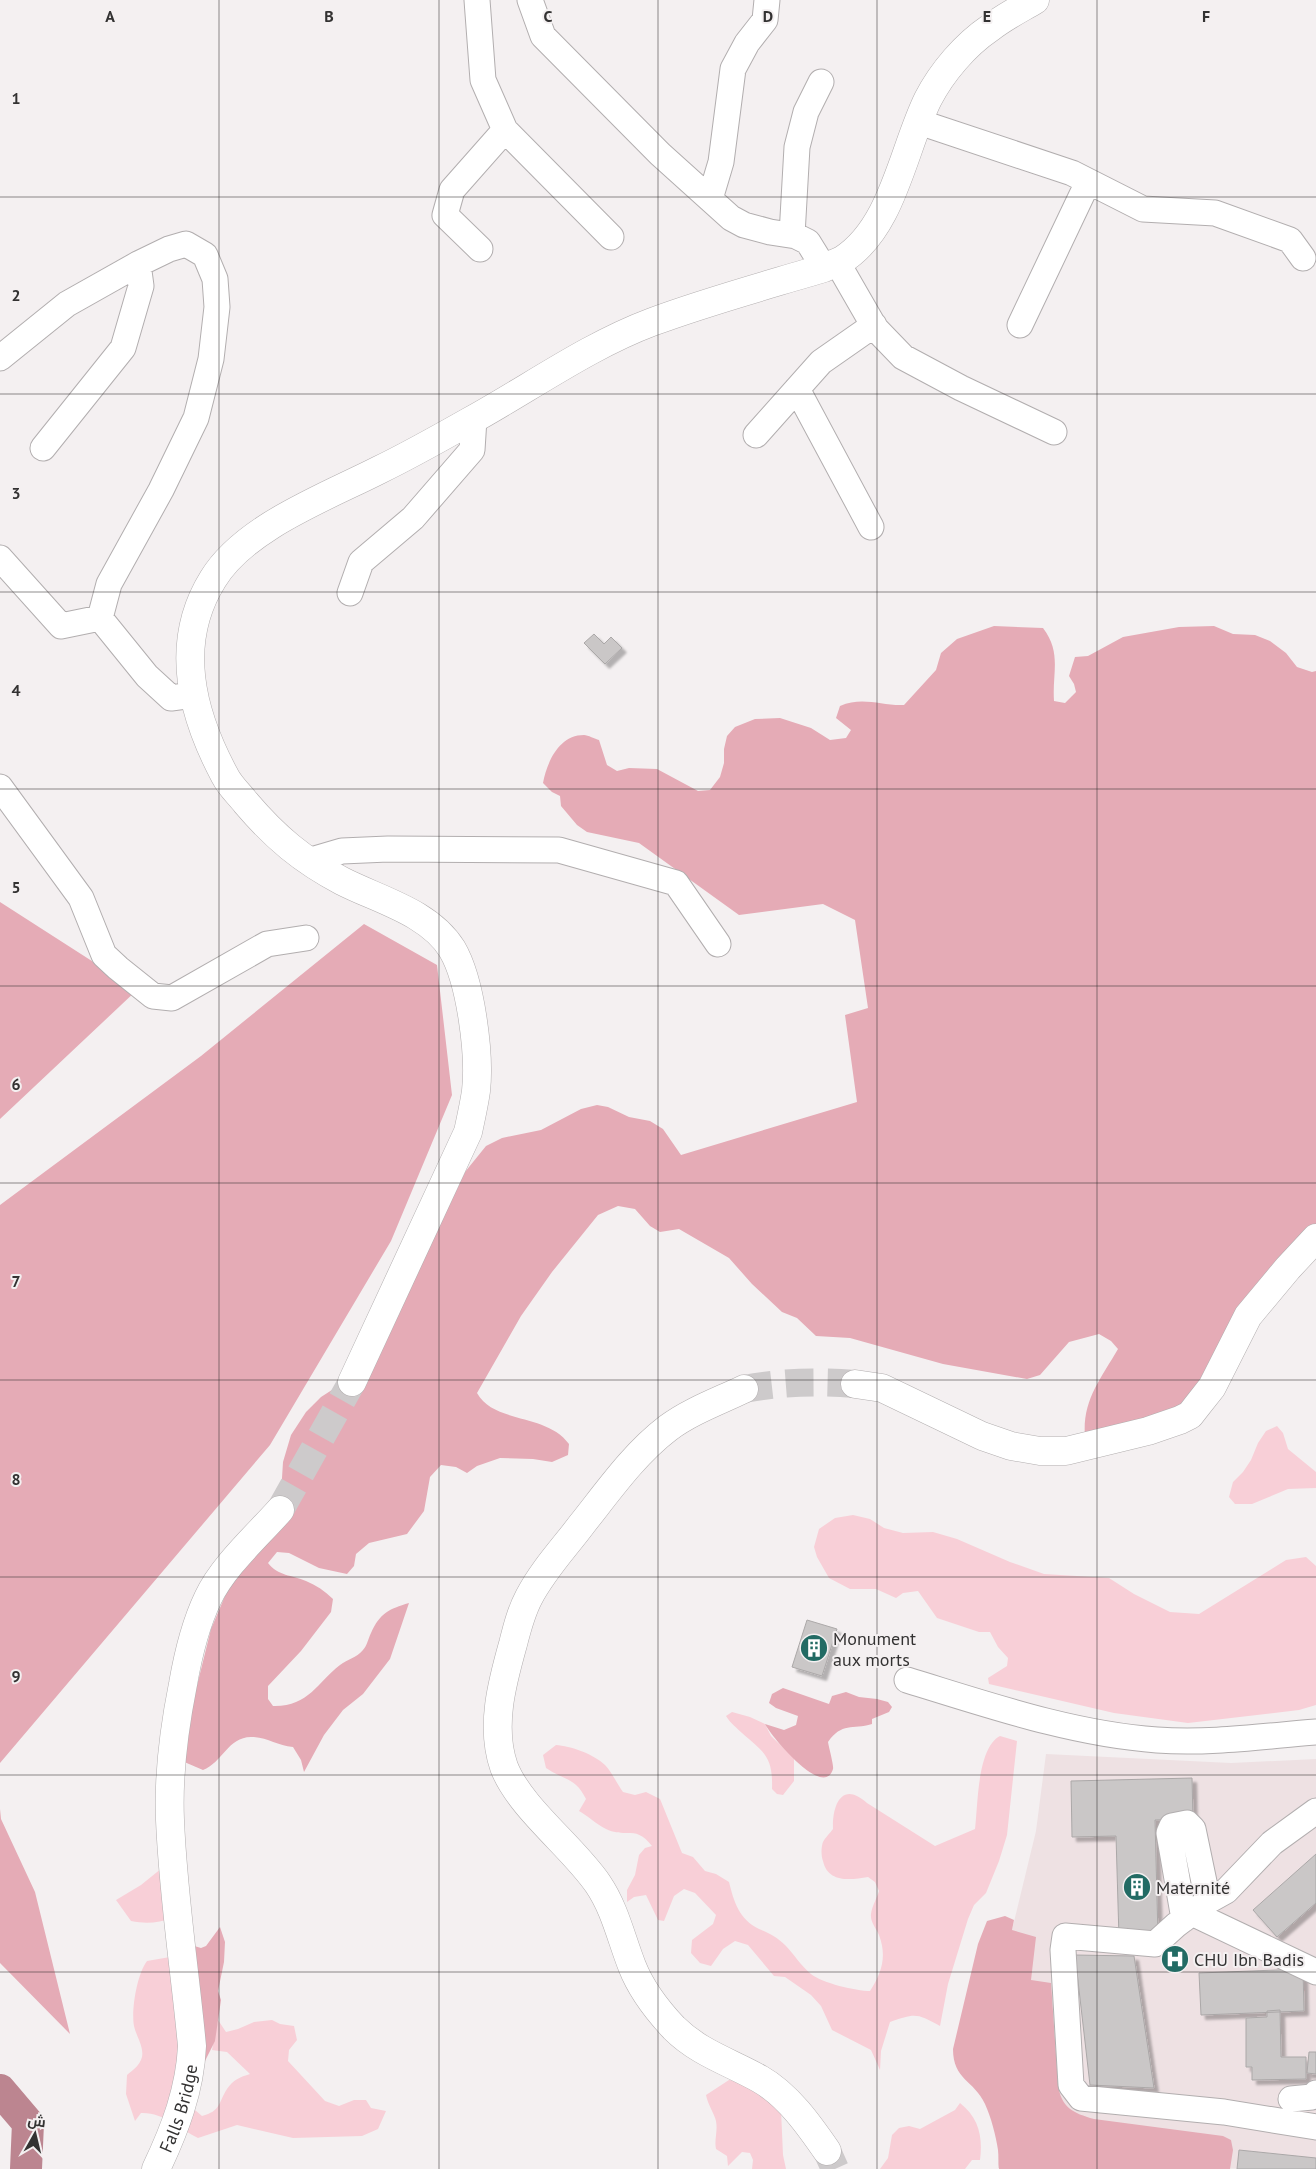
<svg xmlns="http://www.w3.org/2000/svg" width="1316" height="2169" font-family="'PT Sans',Cairo,sans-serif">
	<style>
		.built { fill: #eee1e3 }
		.green { fill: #f8cfd7 }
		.forest { fill: #e5abb6 }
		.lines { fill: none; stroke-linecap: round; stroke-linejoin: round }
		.river { stroke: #bc8590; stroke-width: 32 }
		.building { fill: #cac7c7; stroke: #aba8a8; filter: url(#shadow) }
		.major-tunnel { stroke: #cdcacb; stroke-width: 28; stroke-dasharray: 28 14; stroke-linecap: butt }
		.minor-casing { stroke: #b2aeaf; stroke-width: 27 }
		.major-casing { stroke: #b2aeaf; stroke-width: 29 }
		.minor { stroke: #fff; stroke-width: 25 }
		.major { stroke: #fff; stroke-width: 28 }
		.grid { fill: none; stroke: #333232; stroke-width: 1; stroke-opacity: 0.55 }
		.labels { text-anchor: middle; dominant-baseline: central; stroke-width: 4; stroke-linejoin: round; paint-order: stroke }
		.poi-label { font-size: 18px; fill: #333232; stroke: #f4f0f1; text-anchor: start }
		.street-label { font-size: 18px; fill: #333232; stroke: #f4f0f1 }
		.grid-label { font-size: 16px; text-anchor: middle; font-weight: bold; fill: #333232; stroke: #f4f0f1; stroke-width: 4; stroke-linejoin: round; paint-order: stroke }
	</style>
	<defs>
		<filter id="shadow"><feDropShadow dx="4.5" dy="4.5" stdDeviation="1" flood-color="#0004"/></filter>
	</defs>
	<rect width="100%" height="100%" fill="#f4f0f1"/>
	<path class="built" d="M1046 1754 1231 1763 1316 1759V2169L998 2168V2150L1031 1980 1012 1930 1036 1831Z"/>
	<path class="green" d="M1277 1426 1283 1433 1288 1449 1316 1472V1488L1288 1489 1252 1504H1235L1229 1497 1233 1482 1243 1472 1251 1460 1258 1443 1266 1431Z
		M853 1515 870 1519 884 1528 903 1533 933 1532 957 1539 1010 1562 1044 1574 1109 1578 1134 1594 1170 1612 1199 1614 1286 1560 1306 1557 1316 1566V1705L1299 1710 1188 1723 1114 1713 989 1684 988 1678 1007 1666 1008 1658 998 1647 990 1632H979L937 1618 918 1591 903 1593 896 1598 876 1589H850L829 1578 817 1557 814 1547 819 1529 835 1518Z
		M732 1712 750 1717 765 1724 771 1736 794 1758V1781L783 1795 777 1794 772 1789C773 1757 765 1753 742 1733 736 1727 731 1724 726 1716Z
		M1000 1736 1017 1741 1007 1835 999 1861 986 1893 974 1905 968 1919 948 1984 940 2026C917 2013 915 2013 890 2022L881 2051 880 2070 871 2050 832 2030 821 2006 811 1995 785 1977 774 1976 748 1945 735 1941 723 1949 711 1966 700 1963 691 1953 692 1940 713 1924 716 1915 695 1893 684 1889 674 1896 664 1921 658 1920 646 1895 634 1897 627 1902V1890L635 1875 639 1855 645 1848 652 1846C635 1824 627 1839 606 1829 596 1824 588 1816 579 1811L586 1799C576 1778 564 1780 546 1768L543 1755 556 1745C570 1746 594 1754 605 1765 612 1772 617 1784 623 1792L635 1795 646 1792 660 1799 682 1853 693 1857 705 1871 716 1874 729 1882C734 1902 739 1919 759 1929 768 1933 777 1937 785 1945 794 1954 801 1966 811 1974 822 1983 856 1991 870 1991 882 1973 887 1956 879 1935 876 1928 870 1922 871 1914 872 1906 877 1898 879 1891L875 1882 868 1877C850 1880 828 1883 823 1861 821 1856 821 1847 823 1842 825 1838 830 1833 833 1829 832 1805 842 1780 867 1803L935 1846 975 1829C978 1805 977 1748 1000 1736Z
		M167 1864 173 1918C158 1923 146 1924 131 1921L116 1900 141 1885Z
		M170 1957 195 2110 202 2116C221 2111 218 2103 227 2089 233 2080 240 2077 250 2074L227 2052 212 2050 218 2020 226 2032 238 2029 254 2022 272 2020 280 2024 294 2026 297 2040 289 2050 288 2061 325 2101 339 2106 354 2100H366L371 2108 386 2111 378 2129 362 2136 293 2138 237 2125 198 2138C180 2129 163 2112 141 2113L135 2121 126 2094 127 2075C133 2070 140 2065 142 2057 144 2046 136 2036 134 2026 131 2010 137 1974 147 1961Z
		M729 2080 750 2082 781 2110 783 2155 786 2169H752L753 2160 750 2153 742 2152 728 2166 727 2156 716 2149C714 2140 718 2131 716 2121 714 2113 708 2105 706 2095Z
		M960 2103C979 2118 983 2137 980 2160H972L965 2169H880L888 2158 892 2135 899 2128 909 2126 920 2129 955 2110Z"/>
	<path class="forest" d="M994 626 1043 628C1062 653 1052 673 1054 701L1065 703 1076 692 1074 684 1069 676 1075 657 1088 656 1123 637 1179 627 1214 626 1233 634 1255 635 1270 641 1286 653 1297 667 1312 672 1316 671V1226L1188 1401 1177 1407 1085 1437C1082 1401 1100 1380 1118 1349L1111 1341 1099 1334 1069 1342 1040 1375 1027 1379 943 1364 850 1338 816 1336 797 1318 782 1312 752 1284 729 1258 679 1229 660 1232 650 1226 635 1209 618 1206 598 1215 552 1272 521 1316 477 1393C494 1424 547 1413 569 1444L568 1455 552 1462 533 1459 500 1458 477 1466 467 1473 456 1467 441 1465 430 1477 424 1511 407 1534 369 1543 356 1554 354 1566 347 1574 319 1568 289 1553 277 1552 268 1563C278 1576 292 1575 306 1581 316 1585 325 1591 333 1599L331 1612 301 1651 268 1686V1699L273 1706C308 1707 317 1683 340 1665 348 1659 356 1658 363 1650 367 1646 368 1639 371 1633 380 1613 389 1609 409 1603L390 1659 363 1694 343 1710 324 1735 304 1772 301 1760 293 1747C277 1746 267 1737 251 1737 228 1737 222 1763 203 1770L182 1761 189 1718 211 1629 231 1582 280 1510 283 1462 291 1435 306 1412 321 1397 335 1388 361 1379 371 1371 465 1172 486 1146 502 1138 541 1130 581 1109 597 1105 608 1107 629 1117 650 1121 663 1129 681 1155 857 1102 845 1015 868 1008 855 920 823 904 739 915 639 843 587 832 577 825 561 806 560 796 552 792 543 783C547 762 559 735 584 735 588 735 595 739 599 740L607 765 617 771 629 768 657 769 698 791 710 790 720 777 724 763V749L727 736 735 727 755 719 780 718 811 728 830 740 846 738 851 730 836 718 840 706C863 696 881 706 904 705L936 670 941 653 957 639Z
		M0 902 137 990 0 1119Z
		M364 924 437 965 452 1095 391 1241 270 1445 0 1763V1205L201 1056Z
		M783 1688 829 1704 832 1696 846 1692 859 1697 877 1699 888 1702 892 1707 889 1712 872 1719V1724C852 1730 842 1722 828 1742 829 1748 834 1766 833 1769 824 1800 771 1736 765 1724L784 1730 796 1725 798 1716 776 1708 769 1703 772 1694Z
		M0 1809 1 1819 35 1892 70 2034 0 1963Z
		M1005 1916 1014 1920 1012 1930 1036 1937 1031 1980 1051 1983 1058 2084C1061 2108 1073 2113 1094 2119L1223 2136 1231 2140 1233 2150 1230 2169H999C998 2163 999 2156 998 2150 996 2136 991 2117 985 2104 974 2080 953 2080 953 2049L978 1944 987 1921Z
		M220 1927 225 1942 224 1962 218 1991 221 2000 215 2041 203 2065 191 1945 201 1948 206 1946Z"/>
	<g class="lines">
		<path class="river" d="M0 2090 28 2123 26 2169"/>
	</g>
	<path class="building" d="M594 634 604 644 611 637 622 648 605 664 584 643Z
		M807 1620 837 1629 822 1676 792 1667Z
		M1192 1778 1193 1819 1155 1820 1158 1937 1119 1938 1116 1836 1072 1837 1071 1781Z
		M1316 1854V1903L1277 1937 1253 1910Z
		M1075 1955 1134 1956 1154 2088 1090 2085Z
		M1303 1969 1304 2011 1201 2015 1199 1973Z
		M1280 2010 1281 2057H1306V2079L1252 2080V2067H1246V2018L1267 2017V2011Z
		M1309 2052H1316V2074L1307 2073Z
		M1239 2150 1316 2158V2169H1237Z"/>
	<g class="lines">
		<path class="major-tunnel" d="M744 1389C784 1382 815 1381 855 1384
			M280 1510 352 1382
			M827 2151 835 2169"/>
		<defs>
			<path id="minor" d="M477 0 483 80 505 130 611 237
				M530 0 543 36 660 154 731 218 744 225 770 232 796 236 808 242 824 268
				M919 122 1072 173 1143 209 1215 213 1290 240 1303 258
				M710 199 721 162 733 69 747 43 765 20 767 0
				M792 235 797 147 806 112 821 82
				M480 249 445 215 452 190 505 130
				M837 262 875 328 903 357 961 388 1054 432
				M1020 325 1088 182
				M0 358 67 304 138 264 169 249 186 244 205 255 215 279 217 307 211 359 196 418 161 490 109 584 100 618
				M797 389 871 527
				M756 435 821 362 874 325
				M43 448 123 348 141 286 138 264
				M0 558 61 626 100 618 147 676 171 698 193 695
				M350 593 361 562 413 518 472 450 474 419
				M0 787 81 898 104 955 118 968 153 996 172 998 267 944 306 938
				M308 861 342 851 388 849 559 850 676 883 718 944
				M907 1680C989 1705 1072 1734 1157 1740 1209 1744 1264 1736 1316 1732
				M1316 1811 1272 1843 1226 1891 1208 1901 1176 1925 1155 1944 1065 1936 1063 1950 1071 2085 1081 2098 1224 2112 1316 2127
				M1192 1913 1316 1972
				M1184 1919 1169 1833 1172 1826 1187 1823 1193 1829 1208 1901
				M1291 2099 1312 2097 1316 2093"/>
			<g id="major">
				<path d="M352 1382 468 1132C471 1118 474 1105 476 1091 480 1055 471 981 452 949 429 912 379 900 342 881 302 860 275 837 246 803 239 794 230 786 225 776 191 713 173 643 213 579 245 527 326 497 379 470 410 455 440 438 470 421 530 388 588 346 652 322 708 301 768 285 824 268 830 265 836 263 842 260 893 228 903 149 928 99 942 72 965 45 990 28 1004 17 1020 9 1035 0"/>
				<path d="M855 1384 882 1388 982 1436 1011 1446 1040 1451H1066L1148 1431 1180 1420 1190 1415 1197 1406 1212 1387 1248 1316 1288 1268 1316 1238"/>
				<path d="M744 1389C719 1401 691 1411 668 1428 634 1454 609 1490 582 1524 564 1548 543 1570 529 1597 521 1612 517 1628 513 1644 502 1683 490 1727 504 1767 520 1808 573 1847 598 1884 615 1909 621 1938 632 1966 641 1989 657 2010 674 2028 699 2053 730 2062 760 2079 788 2095 809 2125 827 2151"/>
				<path id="s1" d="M156 2169C175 2129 190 2090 192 2046 185 1971 173 1895 170 1820 168 1775 174 1729 183 1684 188 1655 195 1625 208 1598 223 1566 257 1536 280 1510"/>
			</g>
		</defs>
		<use href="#minor" class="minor-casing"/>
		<use href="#major" class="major-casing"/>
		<use href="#minor" class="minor"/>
		<use href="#major" class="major"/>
	</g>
	<path class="grid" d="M219 0V2169M439 0V2169M658 0V2169M877 0V2169M1097 0V2169M0 197H1316M0 394H1316M0 592H1316M0 789H1316M0 986H1316M0 1183H1316M0 1380H1316M0 1577H1316M0 1775H1316M0 1972H1316"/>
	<defs>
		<symbol id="building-disc" viewBox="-11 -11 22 22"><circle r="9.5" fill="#226b64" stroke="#f4f0f1"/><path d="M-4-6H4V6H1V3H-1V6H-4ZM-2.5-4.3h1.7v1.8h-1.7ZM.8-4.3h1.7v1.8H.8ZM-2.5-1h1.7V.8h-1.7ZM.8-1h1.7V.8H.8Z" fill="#fff"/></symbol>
		<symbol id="hospital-disc" viewBox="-11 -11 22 22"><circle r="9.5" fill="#226b64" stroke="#f4f0f1"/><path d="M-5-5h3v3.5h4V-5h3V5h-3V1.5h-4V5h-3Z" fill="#fff"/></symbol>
	</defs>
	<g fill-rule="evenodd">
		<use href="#building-disc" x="798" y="1632" width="32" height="32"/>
		<use href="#building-disc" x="1121" y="1871" width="32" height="32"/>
		<use href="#hospital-disc" x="1159" y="1943" width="32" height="32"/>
	</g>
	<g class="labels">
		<g class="poi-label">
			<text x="833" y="1638">Monument<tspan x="833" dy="21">aux morts</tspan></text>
			<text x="1156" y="1887">Maternité</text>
			<text x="1194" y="1959">CHU Ibn Badis</text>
		</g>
		<g class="street-label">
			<text stroke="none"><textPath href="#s1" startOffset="65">Falls Bridge</textPath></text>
		</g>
	</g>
	<g class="grid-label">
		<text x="110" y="22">A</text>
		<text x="329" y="22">B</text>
		<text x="548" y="22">C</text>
		<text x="768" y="22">D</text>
		<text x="987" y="22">E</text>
		<text x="1206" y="22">F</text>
		<text x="16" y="104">1</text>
		<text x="16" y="301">2</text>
		<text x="16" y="499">3</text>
		<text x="16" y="696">4</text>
		<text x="16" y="893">5</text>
		<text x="16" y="1090">6</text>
		<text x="16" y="1287">7</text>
		<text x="16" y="1485">8</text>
		<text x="16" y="1682">9</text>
	</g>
	<g transform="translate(35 2134) rotate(8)" stroke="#f4f0f1" stroke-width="4" paint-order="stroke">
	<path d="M0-4L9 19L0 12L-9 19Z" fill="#333232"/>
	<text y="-8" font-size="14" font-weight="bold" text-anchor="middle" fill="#333232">ش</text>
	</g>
</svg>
